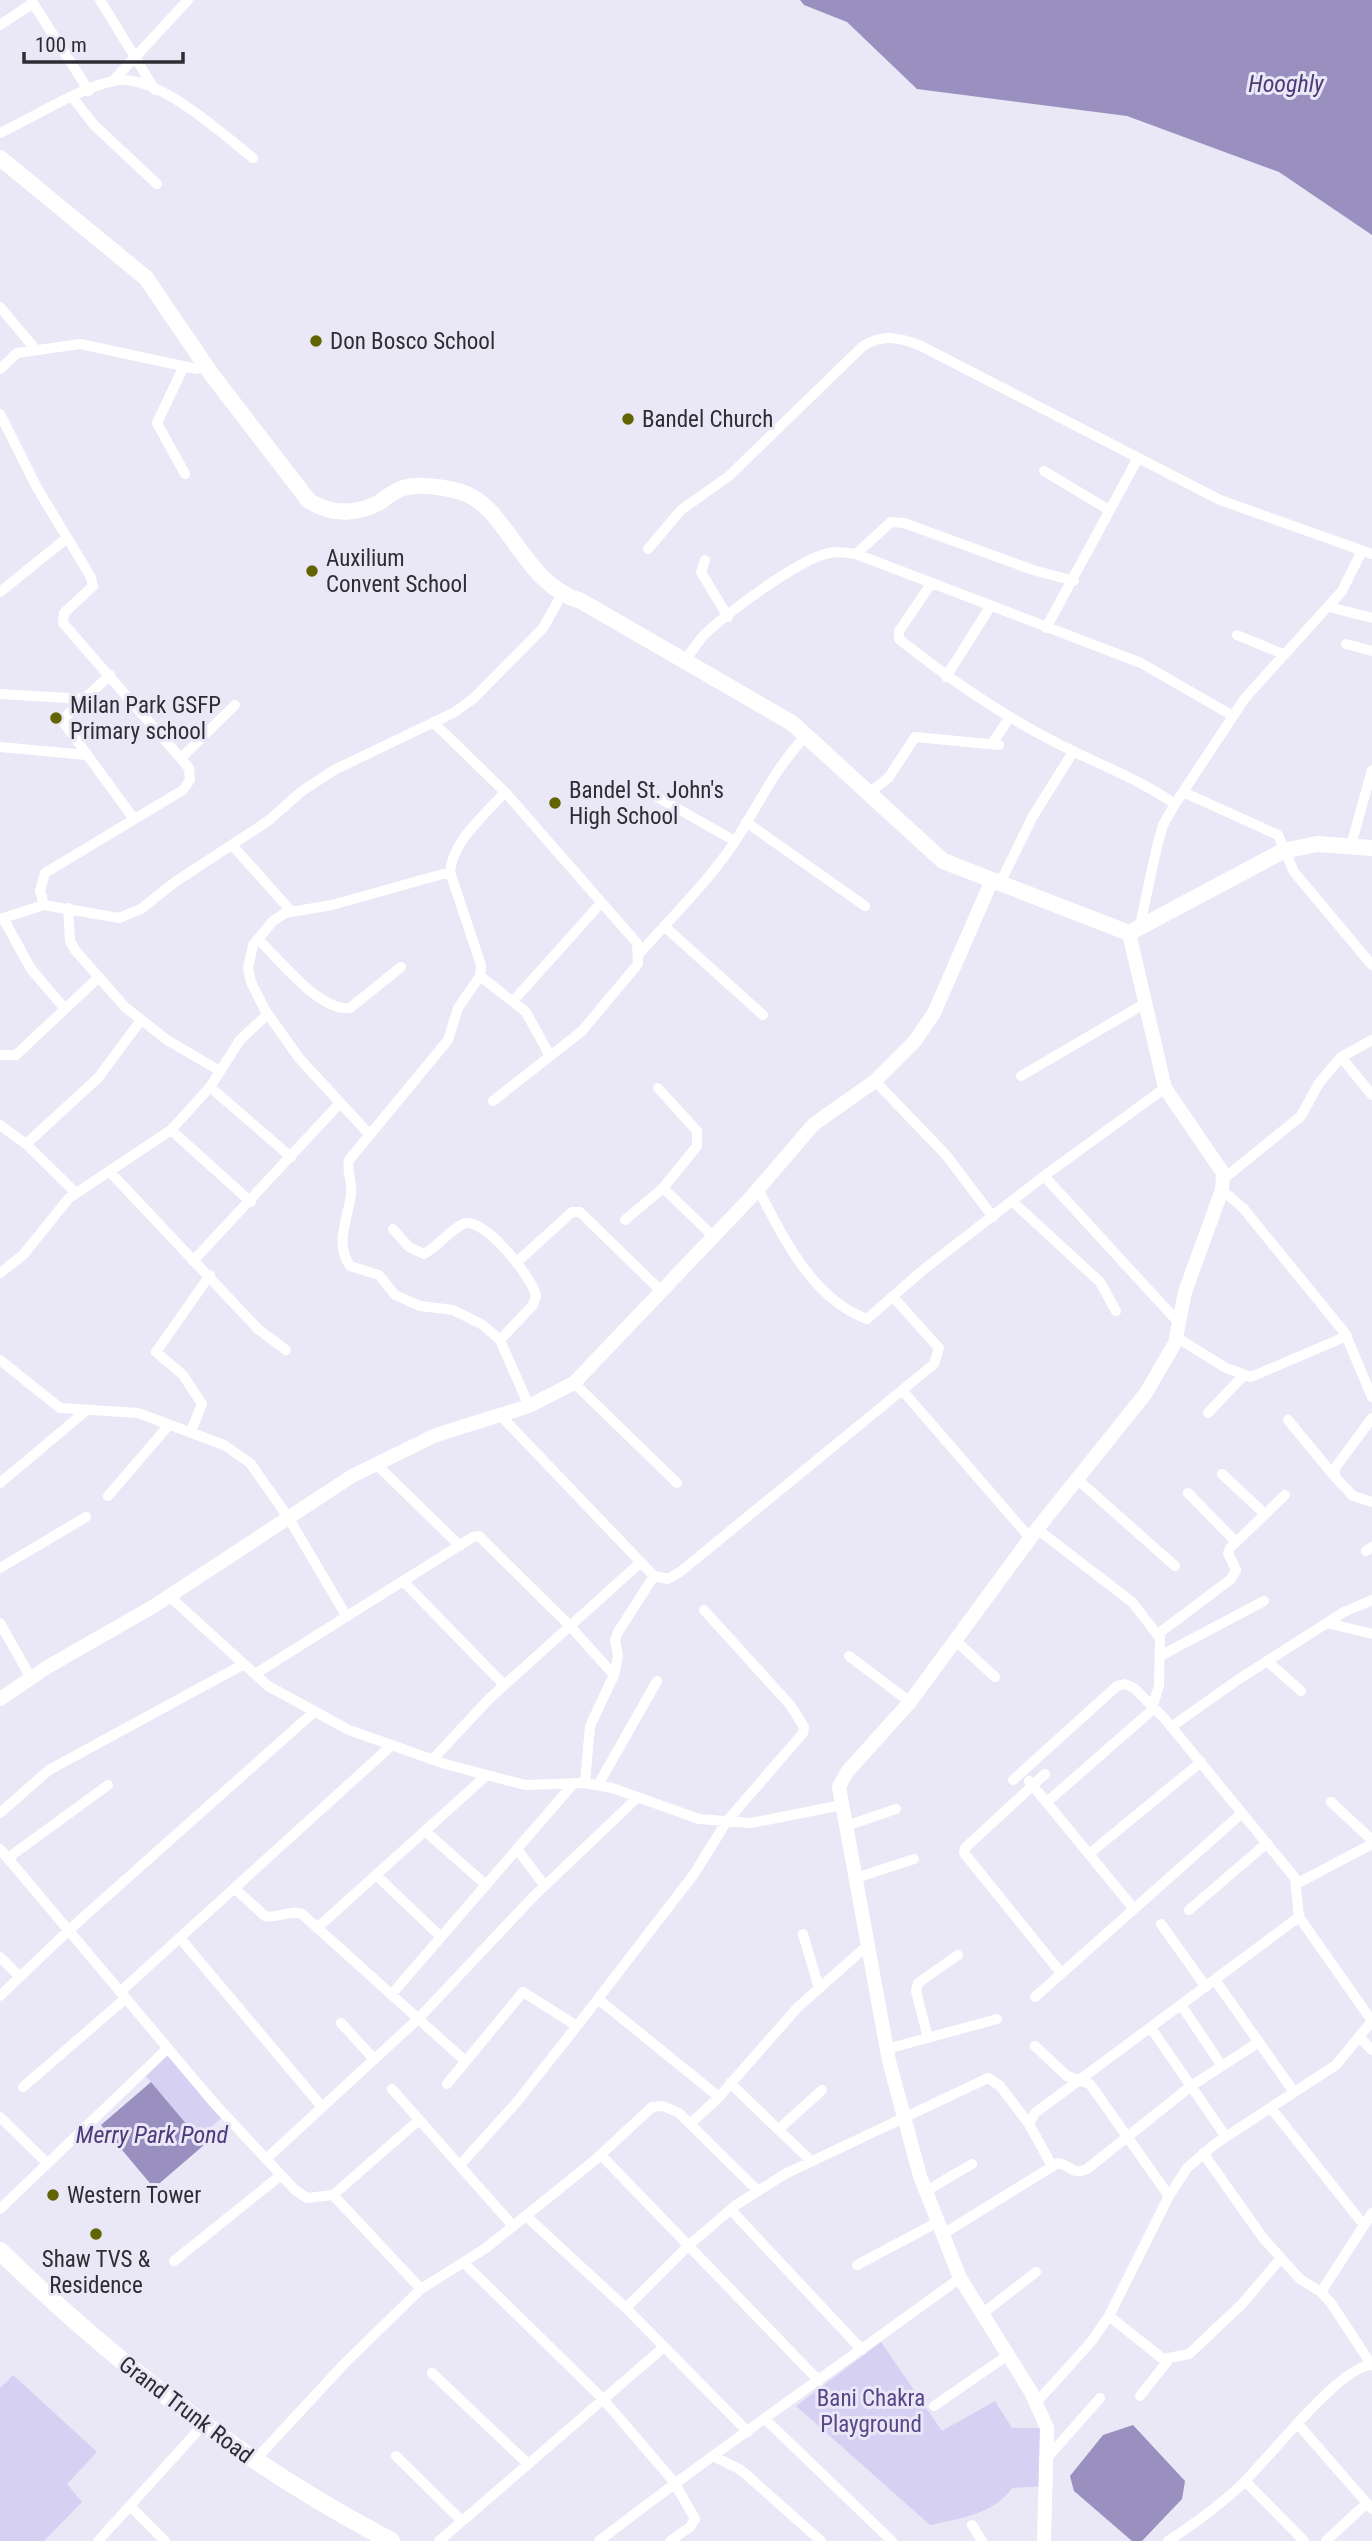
<svg xmlns="http://www.w3.org/2000/svg" width="1372" height="2541" font-family="'Roboto Condensed',sans-serif">
	<style>
		.green { fill: #d6d0f2 }
		.water { fill: #9990c0 }
		.lines { fill: none; stroke-linecap: round; stroke-linejoin: round }
		.minor { stroke: #fff; stroke-width: 10 }
		.tertiary { stroke: #fff; stroke-width: 14 }
		.secondary { stroke: #fff; stroke-width: 16 }
		.primary { stroke: #fff; stroke-width: 18 }
		.poi-dot { fill: #616400; stroke: #eae7f7; stroke-width: 2.5 }
		.labels { text-anchor: middle; dominant-baseline: central; stroke-width: 6; stroke-linejoin: round; paint-order: stroke }
		.poi-label { font-size: 23px; fill: #2e2d33; stroke: #eae7f7; text-anchor: start }
		.park-label { font-size: 23px; fill: #584787; stroke: #eae7f7 }
		.street-label { font-size: 23px; fill: #2e2d33; stroke: #eae7f7 }
		.water-label { font-size: 24px; font-style: italic; fill: #4c3b79; stroke: #eae7f7 }
	</style>
	<rect width="100%" height="100%" fill="#eae7f7"/>
	<path class="green" d="M167 2047 225 2115 198 2138 140 2069Z
		M881 2342 942 2431 995 2401 1012 2428H1047L1039 2460 1046 2486 1012 2488C994 2514 959 2519 930 2525L796 2406Z
		M13 2375 97 2452 67 2484 82 2502 44 2541H0V2388Z"/>
	<path class="water" d="M800 0H1372V235L1279 172 1127 116 917 89 847 22 804 5Z
		M151 2082 204 2145 154 2188 101 2125Z
		M1133 2425 1185 2481 1182 2499 1142 2541H1132L1074 2491 1070 2476 1103 2435Z"/>
	<g class="lines">
		<path class="minor" d="M31 0 89 91
			M100 0 155 90
			M0 25 33 3
			M113 81 188 0
			M73 98 94 125 157 184
			M0 133C34 117 77 89 113 81 155 71 222 134 253 158
			M0 307 36 350
			M184 366 157 423 185 474
			M0 369 17 353 80 344 197 369 205 364
			M0 414 37 488 91 577 93 586 64 613 63 623 189 768 190 780 183 790 45 873 40 891 44 905
			M1044 471 1109 510
			M648 549 681 510 729 476 863 346C883 334 899 337 921 346L1220 500 1372 554
			M856 554 891 522 904 523 1033 570 1074 581
			M705 560 701 572 728 617
			M931 584 899 631V639C948 678 995 711 1051 740 1092 762 1136 777 1175 804
			M0 592 67 538
			M1329 607 1372 618
			M1046 628 1138 458
			M1237 635 1283 654
			M1346 644 1372 651
			M684 661C691 653 697 643 704 635 727 613 799 559 829 553 838 551 847 553 856 554L1141 663 1233 716
			M110 675 65 717 64 723 134 819
			M946 677 990 607
			M0 694 84 699
			M433 722 505 792 637 943 638 964 582 1031 493 1101
			M992 744 1009 718
			M0 747 86 755
			M181 758 235 705
			M641 788 735 841
			M505 792C485 815 453 840 450 872L481 965 480 976 458 1008 448 1040 349 1160C346 1172 353 1182 351 1194 348 1220 334 1242 350 1266L379 1275 395 1295 420 1306 453 1310 483 1325 500 1340 529 1406
			M1183 792 1278 835 1294 872 1372 965
			M869 793 889 777 915 737 999 745
			M746 822 865 906
			M232 845 292 912
			M1351 845 1372 770
			M1000 883 1033 816 1073 752
			M68 908 70 941 75 950 125 1007 167 1040 220 1071
			M3 918 31 969 65 1009
			M0 919 44 905 119 918 141 909 175 882 268 821 302 791 334 770 453 713 473 699 543 628 561 596
			M664 926 763 1015
			M1139 930 1157 846 1163 825 1175 804 1245 698 1342 591 1362 551
			M258 939C280 960 320 1012 350 1008L401 967
			M639 954C671 918 707 883 734 843 759 805 773 770 806 736
			M480 976 526 1012 550 1056
			M514 1000 601 903
			M0 1055H16L99 977
			M1341 1057 1372 1095
			M1021 1076 1144 1004
			M875 1081 946 1155 993 1217
			M210 1087 291 1157
			M0 1125 26 1144 76 1193
			M171 1130 251 1202
			M370 1135 299 1058 265 1010 251 982 248 968 253 945 273 921 285 913 332 905 450 872
			M26 1144 98 1078 141 1020
			M110 1172 258 1329 286 1350
			M1044 1176 1179 1323
			M1222 1180 1301 1116 1319 1083 1341 1057 1372 1040
			M663 1188 713 1236
			M758 1189C783 1237 812 1299 867 1319L923 1270 1044 1176 1165 1088
			M1222 1190 1243 1208 1345 1333 1372 1397
			M1013 1202 1100 1282 1116 1311
			M625 1220 663 1188 697 1146V1131L658 1088
			M393 1229 409 1247 424 1254C438 1246 449 1231 463 1224 483 1215 533 1278 536 1296L533 1305 500 1340
			M193 1261 340 1103
			M516 1263 572 1212H580L661 1291
			M0 1273 23 1255 69 1198 171 1130 210 1087 240 1040 268 1014
			M1176 1337 1226 1368 1251 1377 1347 1336
			M0 1360 60 1408 138 1413 224 1445 250 1463 288 1517 347 1617
			M574 1383 677 1483
			M902 1390 1030 1538
			M1208 1413 1243 1376
			M500 1415 654 1576 668 1579 680 1572 934 1364 939 1348 893 1297
			M1372 1418 1335 1468V1477L1353 1496 1372 1502
			M1288 1420 1335 1477
			M191 1431 202 1404 183 1375 156 1352 210 1275
			M376 1464 460 1546
			M1222 1474 1265 1514
			M1077 1479 1175 1566
			M0 1483 87 1410
			M1188 1493 1236 1542
			M108 1496 169 1425
			M1037 1529 1132 1602 1160 1638 1159 1686 1151 1711 1047 1802
			M1366 1551 1372 1547
			M0 1568 86 1517
			M404 1582 504 1685
			M169 1596 268 1686 349 1730 445 1764 525 1785 585 1783 612 1788 699 1819 751 1823 842 1805
			M0 1623 31 1678
			M1327 1623 1372 1634
			M1158 1634 1231 1579 1236 1570 1228 1553 1230 1548 1285 1495
			M955 1640 995 1677
			M849 1656 910 1702
			M1160 1656 1264 1601
			M1267 1661 1301 1691
			M255 1674 473 1537 479 1536 570 1626 614 1675
			M1171 1727 1239 1679 1344 1612 1372 1600
			M433 1759 489 1699 641 1562
			M1045 1774 965 1848 964 1853 1061 1973
			M1013 1780 1117 1686 1125 1684 1134 1688 1165 1719 1295 1878 1299 1917 1372 2021
			M1029 1781 1134 1909
			M585 1783 590 1726 614 1675 618 1656 615 1640 618 1632 654 1576
			M598 1785 657 1681
			M1331 1802 1372 1840
			M0 1813 49 1770 244 1664
			M846 1826 896 1809
			M425 1831 486 1885
			M0 1849 214 2103 295 2190 307 2198 333 2195 419 2120
			M517 1849 545 1886
			M1089 1854 1201 1762
			M8 1858 108 1785
			M376 1875 441 1937
			M856 1878 914 1859
			M1296 1884 1372 1844
			M234 1888 265 1916C279 1919 289 1909 302 1914L464 2060
			M1189 1910 1267 1843
			M1161 1924 1206 1987
			M317 1928 487 1775
			M803 1934 819 1988
			M180 1938 322 2107
			M0 1957 20 1977
			M1215 1980 1294 2092
			M120 1992 392 1745
			M391 1995 574 1783
			M0 1996 69 1930 315 1711
			M1035 1997 1242 1813
			M598 1999 719 2097
			M1181 2005 1222 2066
			M341 2023 374 2059
			M1151 2028 1226 2137
			M1359 2037 1372 2050
			M928 2038 916 1991 918 1983 958 1955
			M1035 2046 1067 2076 1090 2084 1169 2196
			M887 2049 997 2019
			M730 2083 811 2161
			M447 2084 523 1992 577 2026
			M23 2087 126 1998
			M392 2089 513 2226
			M1271 2108 1363 2224
			M0 2117 47 2163
			M690 2124 719 2097 797 2008 868 1945
			M779 2129 822 2090
			M1203 2153 1263 2238 1300 2279 1321 2292 1331 2303 1371 2364
			M601 2155 819 2381
			M266 2159 418 2019 533 1897 638 1797
			M460 2165 516 2103 577 2026 694 1874 727 1821 803 1733 804 1727 791 1706 704 1610
			M1052 2166 1029 2124 1035 2113 1299 1917
			M926 2191 972 2164
			M333 2195 421 2289
			M0 2209 168 2048
			M731 2210 862 2350
			M526 2216 626 2308 748 2432
			M943 2234 1058 2163C1071 2165 1072 2176 1087 2169L1191 2086 1259 2042
			M174 2261 281 2175
			M463 2262 603 2399 674 2482 695 2519 690 2527 670 2541
			M857 2265 938 2222
			M1321 2292 1372 2213
			M626 2308 689 2245 736 2205 785 2174 988 2078 1000 2086 1029 2124
			M982 2314 1036 2272
			M1109 2316 1163 2359 1189 2354 1242 2304 1281 2258
			M432 2373 528 2464
			M1140 2396 1170 2358
			M1035 2404 1091 2342 1109 2316 1169 2196 1187 2168 1215 2144 1336 2065 1372 2021
			M934 2406 1008 2355
			M766 2420 892 2541
			M1297 2423 1372 2509
			M396 2456 462 2521
			M713 2456 741 2470 821 2541
			M1047 2458 1100 2398
			M254 2461 345 2363 421 2289 486 2248 595 2160 652 2107 663 2106 679 2113 758 2191
			M1245 2481 1304 2541
			M130 2506 165 2541
			M972 2525 982 2541
			M98 2541 203 2425
			M439 2541 664 2347
			M599 2541C716 2450 840 2366 960 2278
			M1168 2541C1194 2524 1219 2506 1241 2485 1267 2461 1340 2365 1372 2365
			M1326 2541 1367 2503"/>
		<path class="tertiary" d="M0 1699 49 1666 154 1606 352 1476 436 1435 529 1406 574 1383 753 1195 814 1124 875 1081 915 1041 934 1013 992 880
			M1044 2541 1047 2428 1031 2392 960 2278 920 2176 889 2061 839 1787 847 1772 910 1702 1037 1529 1146 1393 1175 1343 1185 1292 1222 1190 1223 1173 1165 1088 1129 933"/>
		<path class="secondary" d="M0 158 146 278 212 375 309 501C332 515 356 515 380 502 387 497 394 491 403 488 421 483 442 487 461 492 508 506 522 584 581 601L792 723 943 861 1129 933 1283 851 1317 844 1372 848"/>
		<path class="primary" d="M0 2251C118 2366 245 2465 391 2541"/>
	</g>
	<g class="poi-dot">
		<circle cx="316" cy="341" r="7"/>
		<circle cx="628" cy="419" r="7"/>
		<circle cx="312" cy="571" r="7"/>
		<circle cx="56" cy="718" r="7"/>
		<circle cx="555" cy="803" r="7"/>
		<circle cx="53" cy="2195" r="7"/>
		<circle cx="96" cy="2234" r="7"/>
	</g>
	<g class="labels">
		<g class="poi-label">
			<text x="330" y="341">Don Bosco School</text>
			<text x="642" y="419">Bandel Church</text>
			<text x="326" y="558">Auxilium<tspan x="326" dy="26">Convent School</tspan></text>
			<text x="70" y="705">Milan Park GSFP<tspan x="70" dy="26">Primary school</tspan></text>
			<text x="569" y="790">Bandel St. John's<tspan x="569" dy="26">High School</tspan></text>
			<text x="67" y="2195">Western Tower</text>
			<text x="96" y="2259" text-anchor="middle">Shaw TVS &amp;<tspan x="96" dy="26">Residence</tspan></text>
		</g>
		<g class="park-label">
			<text x="871" y="2398">Bani Chakra<tspan x="871" dy="26">Playground</tspan></text>
		</g>
		<g class="street-label">
			<text transform="translate(186 2410) rotate(37)">Grand Trunk Road</text>
		</g>
		<g class="water-label">
			<text x="1286" y="84">Hooghly</text>
			<text x="152" y="2135">Merry Park Pond</text>
		</g>
	</g>
	<path d="M24 52v10h159v-10" fill="none" stroke="#2e2d33" stroke-width="3.5"/>
	<text x="35" y="52" font-size="21" fill="#2e2d33" stroke="#eae7f7" stroke-width="5" paint-order="stroke">100 m</text>
</svg>
